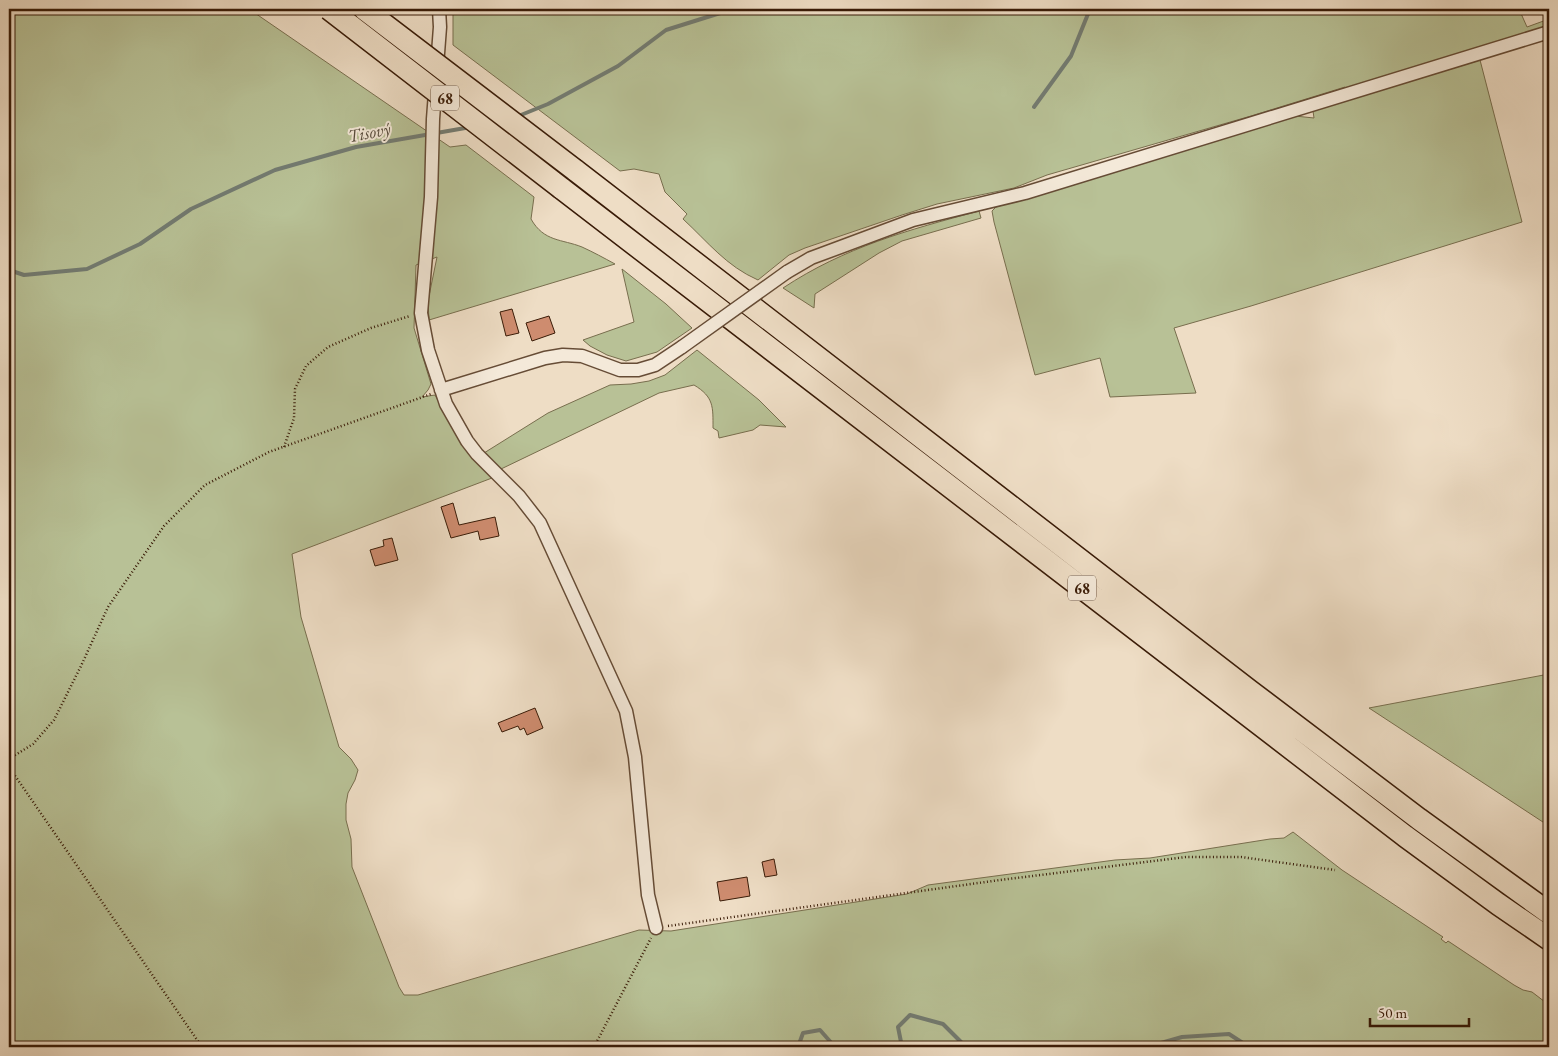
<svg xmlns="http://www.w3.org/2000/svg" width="1558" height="1056" font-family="'EB Garamond',serif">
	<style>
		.green { fill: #b8c196; stroke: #786e4e }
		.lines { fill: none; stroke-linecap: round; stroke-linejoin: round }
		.stream { stroke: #737b71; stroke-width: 4 }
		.building { fill: #ce8c6f; stroke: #391b07 }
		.minor-casing { stroke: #664c36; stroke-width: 15 }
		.trunk-casing { stroke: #391b07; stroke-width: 24 }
		.path { stroke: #391b07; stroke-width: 2.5; stroke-dasharray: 1 2.5; stroke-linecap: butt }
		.minor { stroke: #f4e9d9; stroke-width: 12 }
		.trunk { stroke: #eeddc5; stroke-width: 21 }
		.minor-bridge-casing { stroke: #664c36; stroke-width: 15; stroke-linecap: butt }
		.trunk-bridge-casing { stroke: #391b07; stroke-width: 24; stroke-linecap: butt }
		.minor-bridge { stroke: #f4e9d9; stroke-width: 12 }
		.trunk-bridge { stroke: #eeddc5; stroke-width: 21 }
		.labels { text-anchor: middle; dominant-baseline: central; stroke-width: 4; stroke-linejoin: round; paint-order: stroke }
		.shield { fill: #f4e9d9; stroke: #715946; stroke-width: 1 }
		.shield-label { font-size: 15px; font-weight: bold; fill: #391b07 }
		.water-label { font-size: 18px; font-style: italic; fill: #564b3c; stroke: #f4e9d9 }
	</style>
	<rect width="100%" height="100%" fill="#eeddc5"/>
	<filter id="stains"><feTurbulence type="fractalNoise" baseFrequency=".004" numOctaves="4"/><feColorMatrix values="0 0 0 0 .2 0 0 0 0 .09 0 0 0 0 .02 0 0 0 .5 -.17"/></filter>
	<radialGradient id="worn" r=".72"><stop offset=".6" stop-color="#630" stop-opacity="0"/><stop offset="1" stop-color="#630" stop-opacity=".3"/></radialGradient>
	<path class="green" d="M9 9H249L450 147 466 145 534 197 531 219C544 242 562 239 582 247 593 252 604 258 615 264L429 320 428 301 437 257 416 265 414 328 431 384 428 390 422 397 435 395 455 432 492 478 292 554 301 617 339 747 351 759 358 770 355 780 348 793 346 804V820L351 839 352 867 399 987 404 995H418L639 930 671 931 907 894 928 885 1115 860 1150 858 1270 839 1284 838 1293 832 1342 870 1443 937 1441 939 1446 943 1448 941 1514 985 1523 990 1532 992 1549 1005V1047H9Z
		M453 9H1519L1527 27 1549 19V25L1516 37 1346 88 1345 87 1251 116 1047 175 1014 188 937 204 902 215 805 248 789 255 758 280C726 266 708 242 683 219L687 214 665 192 659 174 634 169 620 171 453 45Z
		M1480 60 1522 222 1251 306 1174 328 1196 393 1110 397 1100 358 1035 375 994 222 992 211 996 207 1295 116 1314 118 1313 111Z
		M979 211 981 218 902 241 879 253 815 294 814 308 783 288C845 247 908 230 979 211Z
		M622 269 666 304 692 328 657 352 626 361 607 355 590 346 583 340 634 322Z
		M697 350 759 400 786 427 760 425 753 430 719 438 718 431 713 428C713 407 714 397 694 385L659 393 501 469 484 453 548 413 610 385 631 384 649 381 665 375Z
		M1549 674V826L1369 708Z"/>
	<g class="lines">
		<path class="stream" d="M1034 107 1071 56 1090 9
			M516 117 548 104 618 66 666 30 733 9
			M9 270 24 275 87 269 140 244 191 209 275 170 356 147 471 127
			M798 1047 803 1033 820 1030 835 1047
			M902 1047 898 1027 910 1015 943 1024 966 1047
			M1147 1047 1182 1037 1229 1034 1249 1047"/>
	</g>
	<path class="building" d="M512 309 519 333 506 336 500 312Z
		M549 316 555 333 532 341 526 323Z
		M453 503 459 525 495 517 499 536 480 540 478 531 451 538 441 507Z
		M392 538 398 560 375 566 370 550 384 546 383 540Z
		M535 708 543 728 527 735 524 728 520 730 518 726 502 732 498 723Z
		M774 859 777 875 765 877 762 862Z
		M747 877 750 896 720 901 717 882Z"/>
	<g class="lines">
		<defs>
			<path id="minor" d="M439 9 440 27 433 119 431 197 421 313 428 350 446 404 467 441 477 454 519 496 540 523 626 711 635 757 648 895 656 928
				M787 272 811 258 913 220 1025 193 1549 32
				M441 390 545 358 563 355 582 356 620 370H638L655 365 682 347"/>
			<path id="trunk" d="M575 170 1250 691 1419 819 1549 913
				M561 188 1405 836 1498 904 1549 939"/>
		</defs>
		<use href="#minor" class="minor-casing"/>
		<use href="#trunk" class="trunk-casing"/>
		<path class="path" d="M284 447 294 418 295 389 306 366 328 347 371 328 410 316
			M9 759 33 744 54 720 81 666 108 607 164 526 205 485 269 452 431 394
			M9 767 202 1047
			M668 926 1000 880 1186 857H1241L1335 870
			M594 1047 651 938"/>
		<use href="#minor" class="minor"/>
		<use href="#trunk" class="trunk"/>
		<defs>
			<path id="minor-bridge" d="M682 347 787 272"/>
			<path id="trunk-bridge" d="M329 9 561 188
				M364 9 575 170"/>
		</defs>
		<use href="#minor-bridge" class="minor-bridge-casing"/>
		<use href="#trunk-bridge" class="trunk-bridge-casing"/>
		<use href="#minor-bridge" class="minor-bridge"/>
		<use href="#trunk-bridge" class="trunk-bridge"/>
	</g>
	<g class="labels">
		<g class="shield">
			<rect x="431" y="85.5" width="28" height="25" rx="4"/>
			<rect x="1068" y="575.5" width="28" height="25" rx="4"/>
		</g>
		<g class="shield-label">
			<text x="445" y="98">68</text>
			<text x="1082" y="588">68</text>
		</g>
		<g class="water-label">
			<text transform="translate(369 132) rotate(-11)">Tisový</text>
		</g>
	</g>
	<rect width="1558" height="1056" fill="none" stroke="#eeddc5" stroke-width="30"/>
	<rect x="10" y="10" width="1538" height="1036" fill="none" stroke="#391b07" stroke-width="2.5"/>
	<rect x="15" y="15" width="1528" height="1026" fill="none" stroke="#391b07"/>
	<path d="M1370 1018v8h99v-8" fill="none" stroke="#391b07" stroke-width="2.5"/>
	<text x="1378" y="1018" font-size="15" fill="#391b07" stroke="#f4e9d9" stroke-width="4" paint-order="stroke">50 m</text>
	<rect width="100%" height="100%" filter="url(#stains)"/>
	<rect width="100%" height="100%" fill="url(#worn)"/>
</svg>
